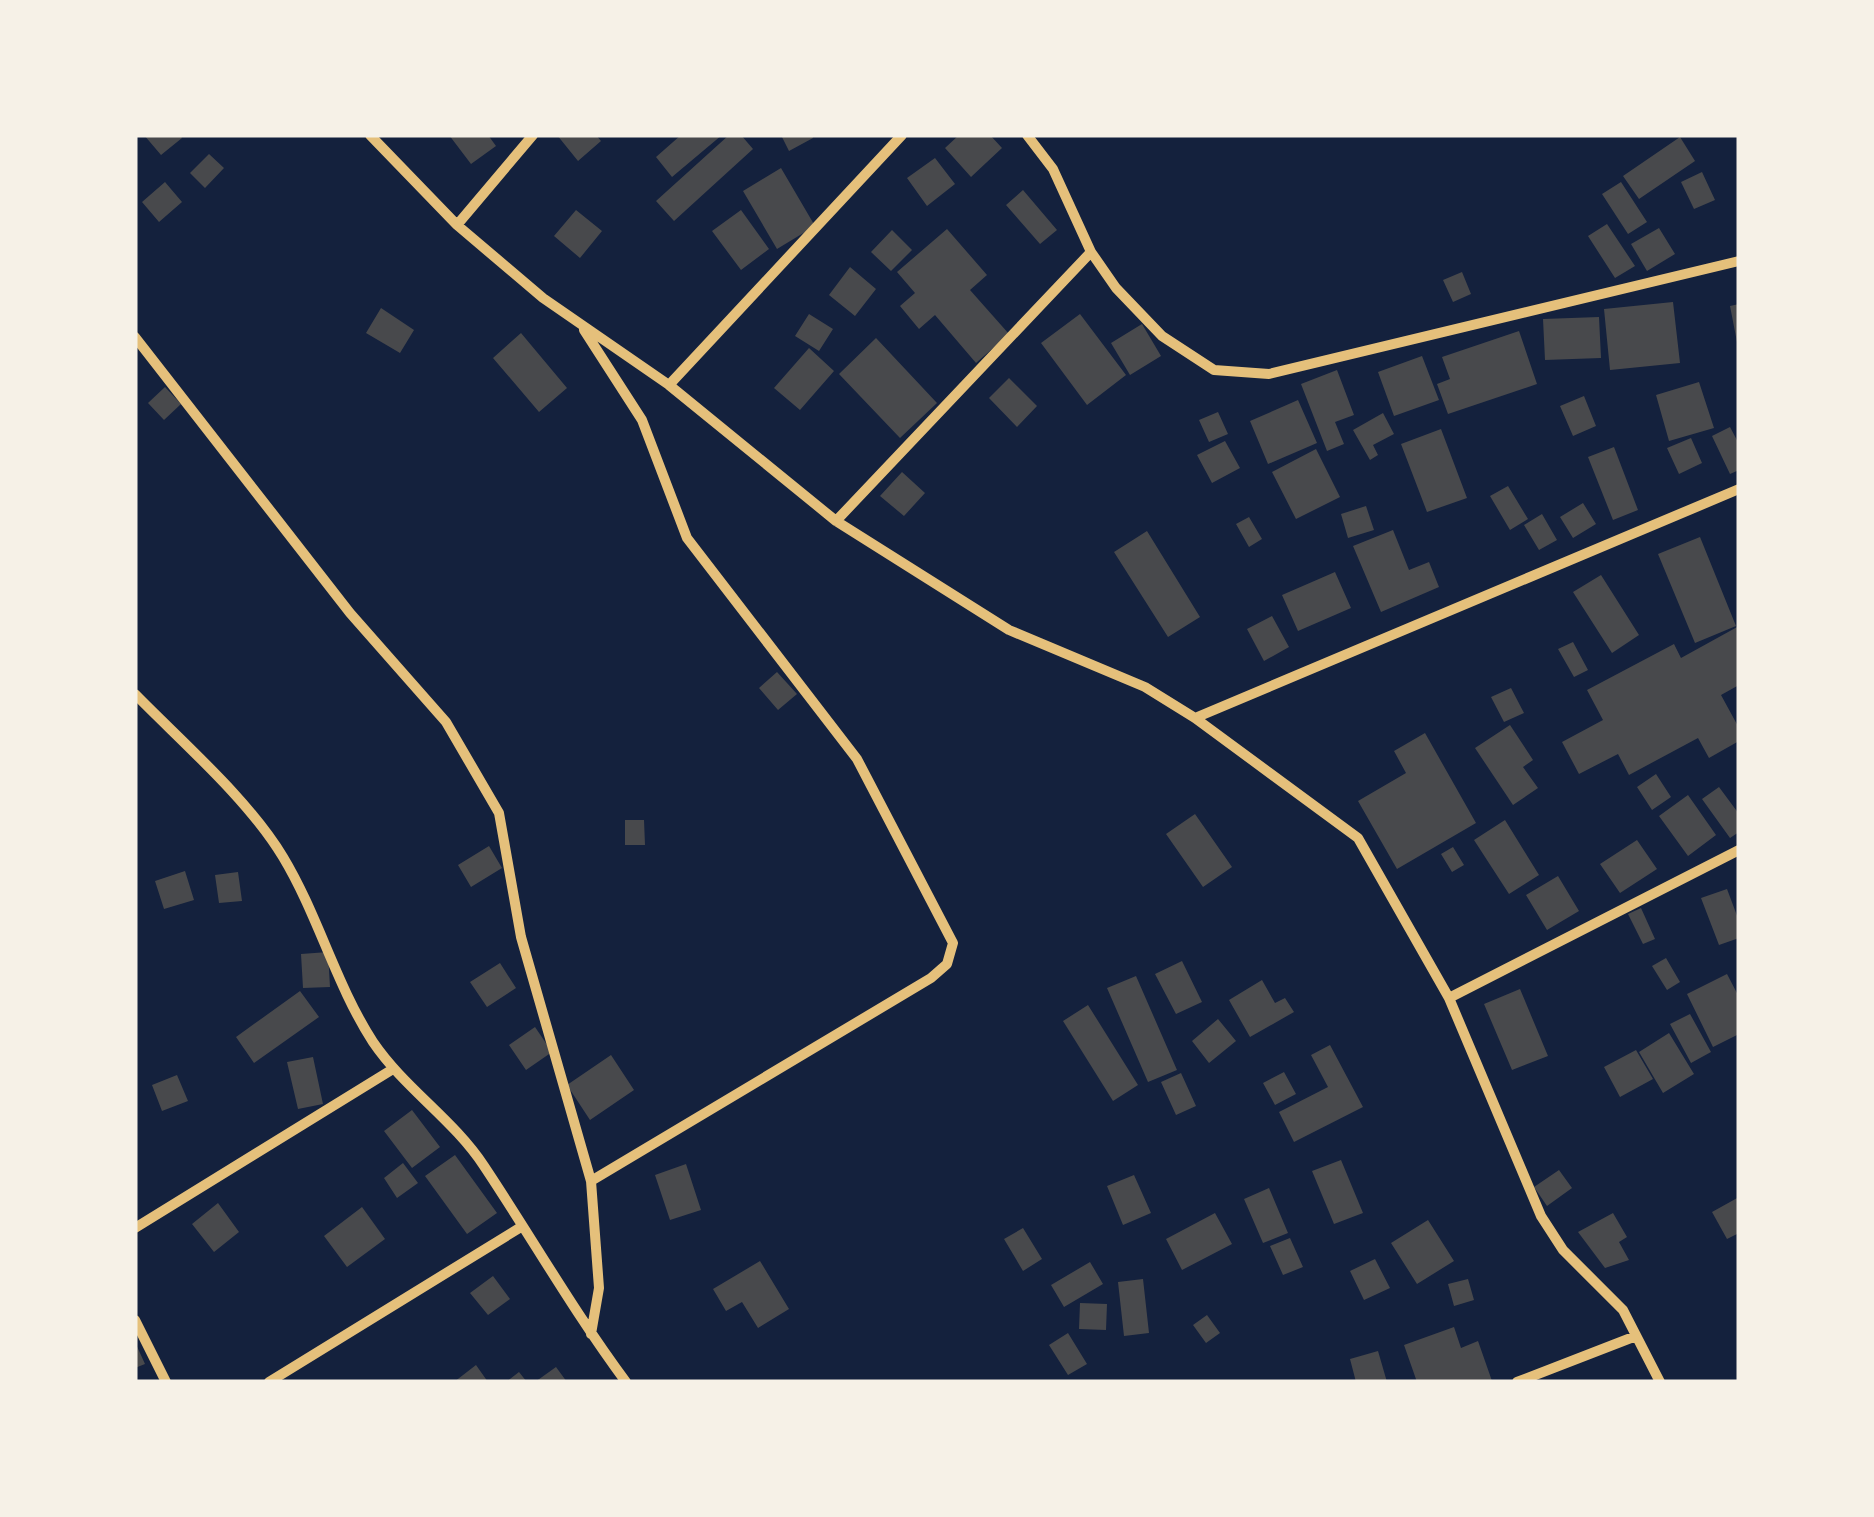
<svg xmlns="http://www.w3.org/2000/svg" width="1874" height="1517" font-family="Ubuntu,sans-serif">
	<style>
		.building { fill: #48494c }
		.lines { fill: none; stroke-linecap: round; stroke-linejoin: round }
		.minor { stroke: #e5c07b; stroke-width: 10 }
	</style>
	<rect width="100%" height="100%" fill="#14213d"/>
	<path class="building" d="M144 135H180L182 138 161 155Z
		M449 135H488L496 146 471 164Z
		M557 135H596L601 141 578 161Z
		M681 135H722L672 177 656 157Z
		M729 135H741L753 149 674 221 656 201Z
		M781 135H812L813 138 789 151Z
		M959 135H990L1002 148 971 177 945 148Z
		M1680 137 1695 161 1639 199 1623 176Z
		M209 154 224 168 205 188 190 173Z
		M935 158 955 184 927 206 907 178Z
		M781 168 815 226 777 249 743 191Z
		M1702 172 1715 200 1694 209 1681 182Z
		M165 182 182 202 159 222 142 202Z
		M1621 182 1647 222 1628 234 1602 194Z
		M1023 190 1057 230 1040 244 1006 205Z
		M576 210 602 231 580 258 554 236Z
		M741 210 769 249 741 270 712 231Z
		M1607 224 1635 266 1615 278 1588 236Z
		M1659 228 1675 254 1647 271 1631 244Z
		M947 229 987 275 970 290 1009 334 976 363 935 315 919 329 900 306 915 293 897 272Z
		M892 230 912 250 891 271 871 252Z
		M850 267 876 289 855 316 829 295Z
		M1462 272 1471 294 1453 302 1443 280Z
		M1673 302 1680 363 1610 370 1604 309Z
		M1739 304V341L1737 342 1730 306Z
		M381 308 414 330 400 353 366 333Z
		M809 314 833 329 819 351 795 336Z
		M1080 314 1126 375 1087 405 1041 343Z
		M1599 317 1601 358 1545 360 1543 319Z
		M1142 324 1161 356 1130 375 1111 343Z
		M1519 331 1537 384 1448 414 1437 384 1450 379 1442 357Z
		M521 333 567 388 539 412 493 358Z
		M876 338 937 403 900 438 839 374Z
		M809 348 834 371 800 410 774 388Z
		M1422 356 1439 400 1394 416 1378 372Z
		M1337 370 1354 415 1335 422 1344 444 1327 451 1301 384Z
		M1009 378 1037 406 1017 427 989 398Z
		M1699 382 1714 428 1669 441 1656 395Z
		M165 387 181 404 164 420 148 403Z
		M1584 396 1596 426 1573 436 1560 406Z
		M1298 400 1317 443 1268 464 1250 421Z
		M1218 412 1228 434 1209 442 1199 420Z
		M1383 413 1394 434 1373 445 1378 455 1370 460 1353 430Z
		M1730 427 1739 444V470L1730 474 1712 436Z
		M1441 429 1467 498 1427 512 1401 444Z
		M1691 438 1702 463 1679 474 1667 448Z
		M1225 441 1240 468 1212 483 1197 455Z
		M1614 447 1638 510 1613 520 1588 457Z
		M1316 449 1340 497 1296 519 1272 472Z
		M902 472 925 493 904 516 880 496Z
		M1508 486 1528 519 1510 530 1490 496Z
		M1583 503 1596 524 1573 538 1560 517Z
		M1366 506 1374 530 1348 538 1341 514Z
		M1542 514 1557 540 1539 550 1524 525Z
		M1249 517 1262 539 1249 547 1236 524Z
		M1393 530 1409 570 1429 562 1439 587 1381 612 1353 546Z
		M1147 531 1200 617 1168 637 1114 552Z
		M1700 537 1736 626 1695 643 1658 554Z
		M1335 572 1351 608 1298 631 1282 595Z
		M1601 575 1639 635 1612 653 1573 592Z
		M1272 616 1289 647 1264 661 1247 629Z
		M1739 626V685L1721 695 1739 728V741L1709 758 1698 738 1629 775 1618 754 1579 774 1562 742 1603 720 1587 690 1674 644 1681 658Z
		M1573 642 1588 670 1574 677 1558 649Z
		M777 672 797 694 778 710 759 688Z
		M1511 688 1524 713 1504 722 1491 697Z
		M1510 725 1533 760 1523 767 1538 788 1513 805 1475 748Z
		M1425 733 1476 823 1397 869 1358 801 1406 773 1394 751Z
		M1656 774 1671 797 1652 810 1637 787Z
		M1719 787 1739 814V832L1730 838 1702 799Z
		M1688 795 1716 835 1688 856 1659 816Z
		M1195 814 1232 867 1203 887 1166 834Z
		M625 820H644L645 845H625Z
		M1505 820 1539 875 1509 894 1474 840Z
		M1637 840 1657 869 1620 893 1600 864Z
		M489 846 502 868 471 887 458 865Z
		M1453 847 1464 865 1452 872 1441 854Z
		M185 871 194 900 164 909 155 881Z
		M238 872 242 901 219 903 215 875Z
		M1558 876 1579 911 1547 930 1526 895Z
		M1727 889 1739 921V938L1719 945 1701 898Z
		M1641 908 1655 939 1643 944 1628 914Z
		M328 952 330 987 303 988 301 954Z
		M1666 958 1680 982 1667 990 1652 966Z
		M1182 961 1202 1002 1176 1014 1155 974Z
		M500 963 516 988 487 1007 470 982Z
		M1727 974 1739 997V1034L1713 1047 1687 994Z
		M1136 976 1177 1070 1148 1082 1107 988Z
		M1262 980 1275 1003 1285 998 1294 1012 1250 1037 1229 1000Z
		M1520 989 1548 1056 1512 1070 1484 1004Z
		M300 991 319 1017 254 1063 236 1037Z
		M1088 1005 1138 1085 1113 1101 1063 1021Z
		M1690 1014 1711 1052 1691 1063 1670 1024Z
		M1218 1019 1236 1041 1209 1063 1192 1041Z
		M535 1027 552 1052 526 1070 509 1045Z
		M1669 1033 1694 1074 1663 1093 1639 1052Z
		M1330 1045 1363 1107 1294 1142 1279 1112 1328 1087 1311 1055Z
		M1636 1050 1653 1079 1620 1097 1604 1067Z
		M611 1055 634 1090 590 1120 567 1085Z
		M313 1057 323 1104 298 1109 287 1062Z
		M1284 1072 1296 1094 1275 1105 1263 1083Z
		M1181 1073 1196 1106 1176 1115 1161 1082Z
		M177 1075 188 1101 162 1111 152 1085Z
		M412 1110 440 1147 412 1168 384 1131Z
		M455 1155 497 1213 467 1234 425 1176Z
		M1341 1160 1363 1213 1334 1224 1312 1171Z
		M403 1163 418 1183 397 1198 384 1178Z
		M686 1164 701 1210 670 1220 655 1175Z
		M1559 1170 1572 1188 1547 1206 1534 1187Z
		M1134 1175 1151 1213 1123 1225 1107 1186Z
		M1269 1188 1288 1233 1263 1243 1244 1199Z
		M1739 1197V1233L1727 1239 1712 1212Z
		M218 1203 239 1232 214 1252 192 1224Z
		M362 1207 385 1239 347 1267 324 1236Z
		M1215 1213 1232 1244 1182 1270 1166 1239Z
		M1613 1213 1627 1237 1619 1242 1629 1260 1605 1268 1578 1232Z
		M1428 1220 1454 1261 1417 1284 1391 1243Z
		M1023 1228 1042 1259 1023 1271 1004 1239Z
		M1290 1238 1303 1267 1283 1275 1270 1246Z
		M1375 1259 1390 1288 1364 1300 1350 1271Z
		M760 1261 789 1309 758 1328 742 1302 726 1311 713 1289Z
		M1090 1262 1103 1284 1064 1307 1051 1285Z
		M493 1276 510 1299 488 1315 470 1293Z
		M1143 1279 1149 1333 1124 1336 1118 1282Z
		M1468 1279 1474 1300 1454 1306 1448 1284Z
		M1080 1303 1107 1304 1106 1330 1079 1329Z
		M1207 1315 1220 1333 1206 1343 1193 1325Z
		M1454 1327 1461 1348 1478 1341 1492 1381 1417 1382 1404 1345Z
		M1068 1333 1087 1364 1068 1375 1049 1345Z
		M135 1342 145 1364 135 1368Z
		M1378 1351 1387 1382H1356L1350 1359Z
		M476 1365 488 1382H454Z
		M556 1367 567 1382H535Z
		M519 1372 527 1382H506Z"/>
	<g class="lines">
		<path class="minor" d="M370 135 457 225 543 298 669 385 836 521 1009 630 1145 687 1195 718 1358 838 1449 998 1541 1216 1563 1250 1623 1310 1660 1382
			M1027 135 1053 169 1091 252 1116 288 1162 336 1214 370 1269 374 1739 261
			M457 225 533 135
			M584 330 642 420 687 538 857 759 953 943 947 964 931 978 591 1181
			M135 337 350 613 446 722 499 813 521 937 591 1181 599 1288 591 1334
			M669 385 902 135
			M836 521 1091 252
			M135 694C183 743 248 799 283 857 318 915 336 985 373 1042 405 1089 453 1119 484 1166 532 1238 574 1312 626 1382
			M1195 718 1739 489
			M1449 998 1739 850
			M135 1228 393 1069
			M135 1320 166 1382
			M269 1382 521 1227
			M1517 1382 1636 1336"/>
	</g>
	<rect width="1874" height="1517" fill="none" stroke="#f6f1e7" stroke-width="275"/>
</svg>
